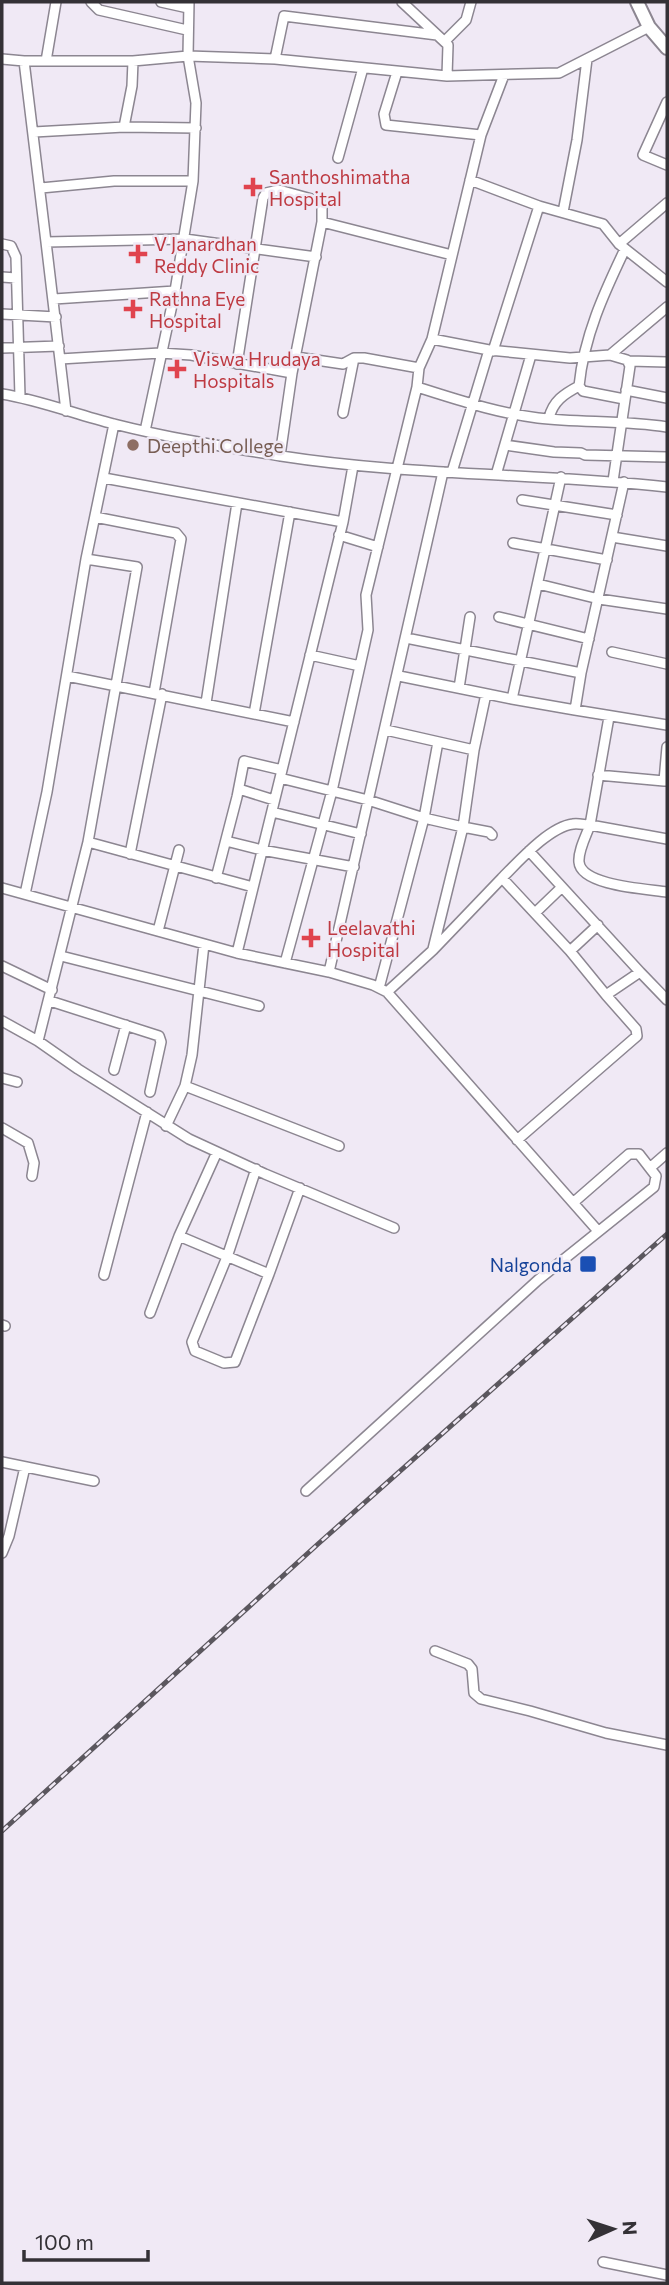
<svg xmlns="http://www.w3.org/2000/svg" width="669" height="2285" font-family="Commissioner,sans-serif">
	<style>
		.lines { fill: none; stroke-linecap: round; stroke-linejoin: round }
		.minor-casing { stroke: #8c8691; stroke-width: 12 }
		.highway-casing { stroke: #8c8691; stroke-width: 16 }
		.minor { stroke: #fff; stroke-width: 9 }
		.highway { stroke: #fff; stroke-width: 12 }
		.rail-casing { stroke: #5b575e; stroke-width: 5 }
		.rail { stroke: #f0e9f5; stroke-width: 2.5; stroke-dasharray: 8; stroke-linecap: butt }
		.health-dot { fill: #e0444e; stroke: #f0e9f5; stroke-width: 2.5 }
		.education-dot { fill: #8d6e63; stroke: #f0e9f5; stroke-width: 2.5 }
		.transit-dot { fill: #1a4fb4; stroke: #f0e9f5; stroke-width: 2.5 }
		.labels { text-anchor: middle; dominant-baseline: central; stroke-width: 5; stroke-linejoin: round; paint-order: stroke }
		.health-label { font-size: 19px; fill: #be3a42; stroke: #f0e9f5; text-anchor: start }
		.education-label { font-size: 19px; fill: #785e54; stroke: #f0e9f5; text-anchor: start }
		.transit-label { font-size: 19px; fill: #164399; stroke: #f0e9f5; text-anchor: end }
	</style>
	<rect width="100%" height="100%" fill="#f0e9f5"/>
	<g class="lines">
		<defs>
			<path id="minor" d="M91 2 99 10 187 30
				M161 2 188 8
				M402 2 448 45 447 76
				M445 41 466 20 471 2
				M2 59 24 61H133L188 56 275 59 447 76 559 73 649 27
				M275 59 284 16 437 35
				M24 61 46 242
				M46 61 56 2
				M397 72 384 114 386 125 481 135
				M667 102 643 155 667 165
				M124 127 132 86 133 61
				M34 132 124 127 196 128
				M338 158 363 68
				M470 180 539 206
				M41 188 114 181H193
				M667 203 619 244 667 282
				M563 212 577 140 587 59
				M322 222 452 255
				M2 244 11 246 16 257 20 397
				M2 277 16 278
				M54 299 175 291
				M2 314 56 317
				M432 339 489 350
				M2 348 59 346
				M493 351 539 206 603 224 619 244
				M610 355 627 360 630 366 613 481
				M296 357 343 364 354 358H364L419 368
				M60 359 160 353 191 355 292 373
				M629 361 667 362
				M237 364 263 198 266 193 279 190 319 201 322 207V222L292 373 280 456
				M579 386C584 336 604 293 625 249
				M579 386 583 391 624 399
				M417 387 419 368 432 339 481 135 504 75
				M626 390 667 398
				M2 394C40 400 77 415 114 424 169 438 226 447 281 456 409 476 539 473 667 487
				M66 411 46 242 185 239 316 257
				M343 413 354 358
				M549 418C553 401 564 394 579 386
				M145 431 175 291 193 181 196 103 188 56 189 2
				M505 445 554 452 581 453 585 455 667 457
				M452 472 489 350 570 358 610 355 667 307
				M496 475 531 355
				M104 478 343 522
				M624 482 581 673 575 710 667 725
				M522 500 617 515
				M95 517 176 533 181 539 154 693
				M339 535 378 547
				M612 537 667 546
				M513 543 607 560
				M538 584 599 599 667 609
				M499 617 589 639
				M406 638 581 673
				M612 652 667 664
				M310 655 360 666
				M67 676 294 722
				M399 676 512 699 561 477
				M459 688 470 617
				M486 694 474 750 463 827 489 832 492 835
				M512 699 575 710
				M206 703 237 503
				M254 714 290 512
				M609 717 590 825 667 839
				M386 730 474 750
				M667 747 664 781H667
				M598 775 664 781
				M280 778 368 800 424 818 379 988
				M239 789 274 800
				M272 812 361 834
				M226 841 262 850 354 867
				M88 842 253 887
				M529 851 640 972
				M130 854 162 694
				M216 878 237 797 244 761 282 770
				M502 878C519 861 549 827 573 824 578 823 585 825 590 825 586 836 578 851 579 862 581 886 648 889 667 892
				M2 888 237 953 329 972 373 985 387 992 598 1231
				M25 894 47 792 86 559 114 424
				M535 913 562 887
				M158 931 179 850
				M433 949 463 827 424 818 438 742
				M570 951 598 925
				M237 953 343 522 353 466
				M61 956 259 1006
				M285 963 332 791 368 630 366 595 417 387C456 399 496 413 538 418 581 423 624 420 667 427
				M2 966 52 990
				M329 972 443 472
				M387 992 433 950 502 878 570 951 606 995 640 972 667 1000
				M50 1001 159 1036 161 1042 150 1092
				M2 1021 38 1041 78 1069 189 1139 265 1174 394 1228
				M38 1041 88 842 137 567 86 559
				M114 1070 126 1025
				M2 1078 17 1082
				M185 1086 339 1146
				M166 1126 185 1086 192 1055 204 944
				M2 1128 28 1143 34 1163 32 1176
				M517 1140 637 1036 636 1029 606 995
				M651 1167 667 1153
				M179 1236 269 1274 235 1362 224 1363 195 1351 192 1342 227 1257 256 1169
				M269 1274 300 1188
				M104 1275 147 1112
				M150 1313 179 1236 217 1152
				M2 1325 5 1326
				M2 1462 94 1481
				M306 1491 538 1280 654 1187 656 1176 639 1154H629L574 1202
				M2 1553 9 1536 25 1467
				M435 1651 468 1664 472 1669 474 1693 481 1699 530 1711 606 1733 667 1745
				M603 2262 667 2275"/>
			<path id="highway" d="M637 2 649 27 667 48"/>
		</defs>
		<use href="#minor" class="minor-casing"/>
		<use href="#highway" class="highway-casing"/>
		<use href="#minor" class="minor"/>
		<use href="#highway" class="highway"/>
		<defs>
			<path id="rail" d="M2 1831 318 1544 667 1234"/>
		</defs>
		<use href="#rail" class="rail-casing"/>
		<use href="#rail" class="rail"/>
	</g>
	<g class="health-dot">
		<path d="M249.5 176.5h7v7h7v7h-7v7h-7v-7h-7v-7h7z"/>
		<path d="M134.5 243.5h7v7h7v7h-7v7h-7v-7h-7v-7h7z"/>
		<path d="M129.5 298.5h7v7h7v7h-7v7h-7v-7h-7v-7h7z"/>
		<path d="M173.5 358.5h7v7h7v7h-7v7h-7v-7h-7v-7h7z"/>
		<path d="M307.5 927.5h7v7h7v7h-7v7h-7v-7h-7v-7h7z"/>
	</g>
	<circle class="education-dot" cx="133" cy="445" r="7"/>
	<rect class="transit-dot" x="579" y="1255" width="18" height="18" rx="3.5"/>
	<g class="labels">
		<g class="health-label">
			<text x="269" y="176">Santhoshimatha<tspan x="269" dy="22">Hospital</tspan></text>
			<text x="154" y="243">V Janardhan<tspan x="154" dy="22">Reddy Clinic</tspan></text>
			<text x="149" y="298">Rathna Eye<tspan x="149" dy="22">Hospital</tspan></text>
			<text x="193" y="358">Viswa Hrudaya<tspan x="193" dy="22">Hospitals</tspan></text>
			<text x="327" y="927">Leelavathi<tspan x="327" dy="22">Hospital</tspan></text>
		</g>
		<g class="education-label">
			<text x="147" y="445">Deepthi College</text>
		</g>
		<g class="transit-label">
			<text x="572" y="1264">Nalgonda</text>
		</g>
	</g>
	<rect width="669" height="2285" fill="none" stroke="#343136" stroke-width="7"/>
	<g transform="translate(613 2229) rotate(87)" stroke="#f0e9f5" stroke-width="5" paint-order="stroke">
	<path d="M0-5L12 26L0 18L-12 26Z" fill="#343136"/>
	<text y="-10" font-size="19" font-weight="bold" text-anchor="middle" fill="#343136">N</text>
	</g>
	<path d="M24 2250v10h124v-10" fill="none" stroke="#343136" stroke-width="3.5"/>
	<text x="35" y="2250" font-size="21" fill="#343136" stroke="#f0e9f5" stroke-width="5" paint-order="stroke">100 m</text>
</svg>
